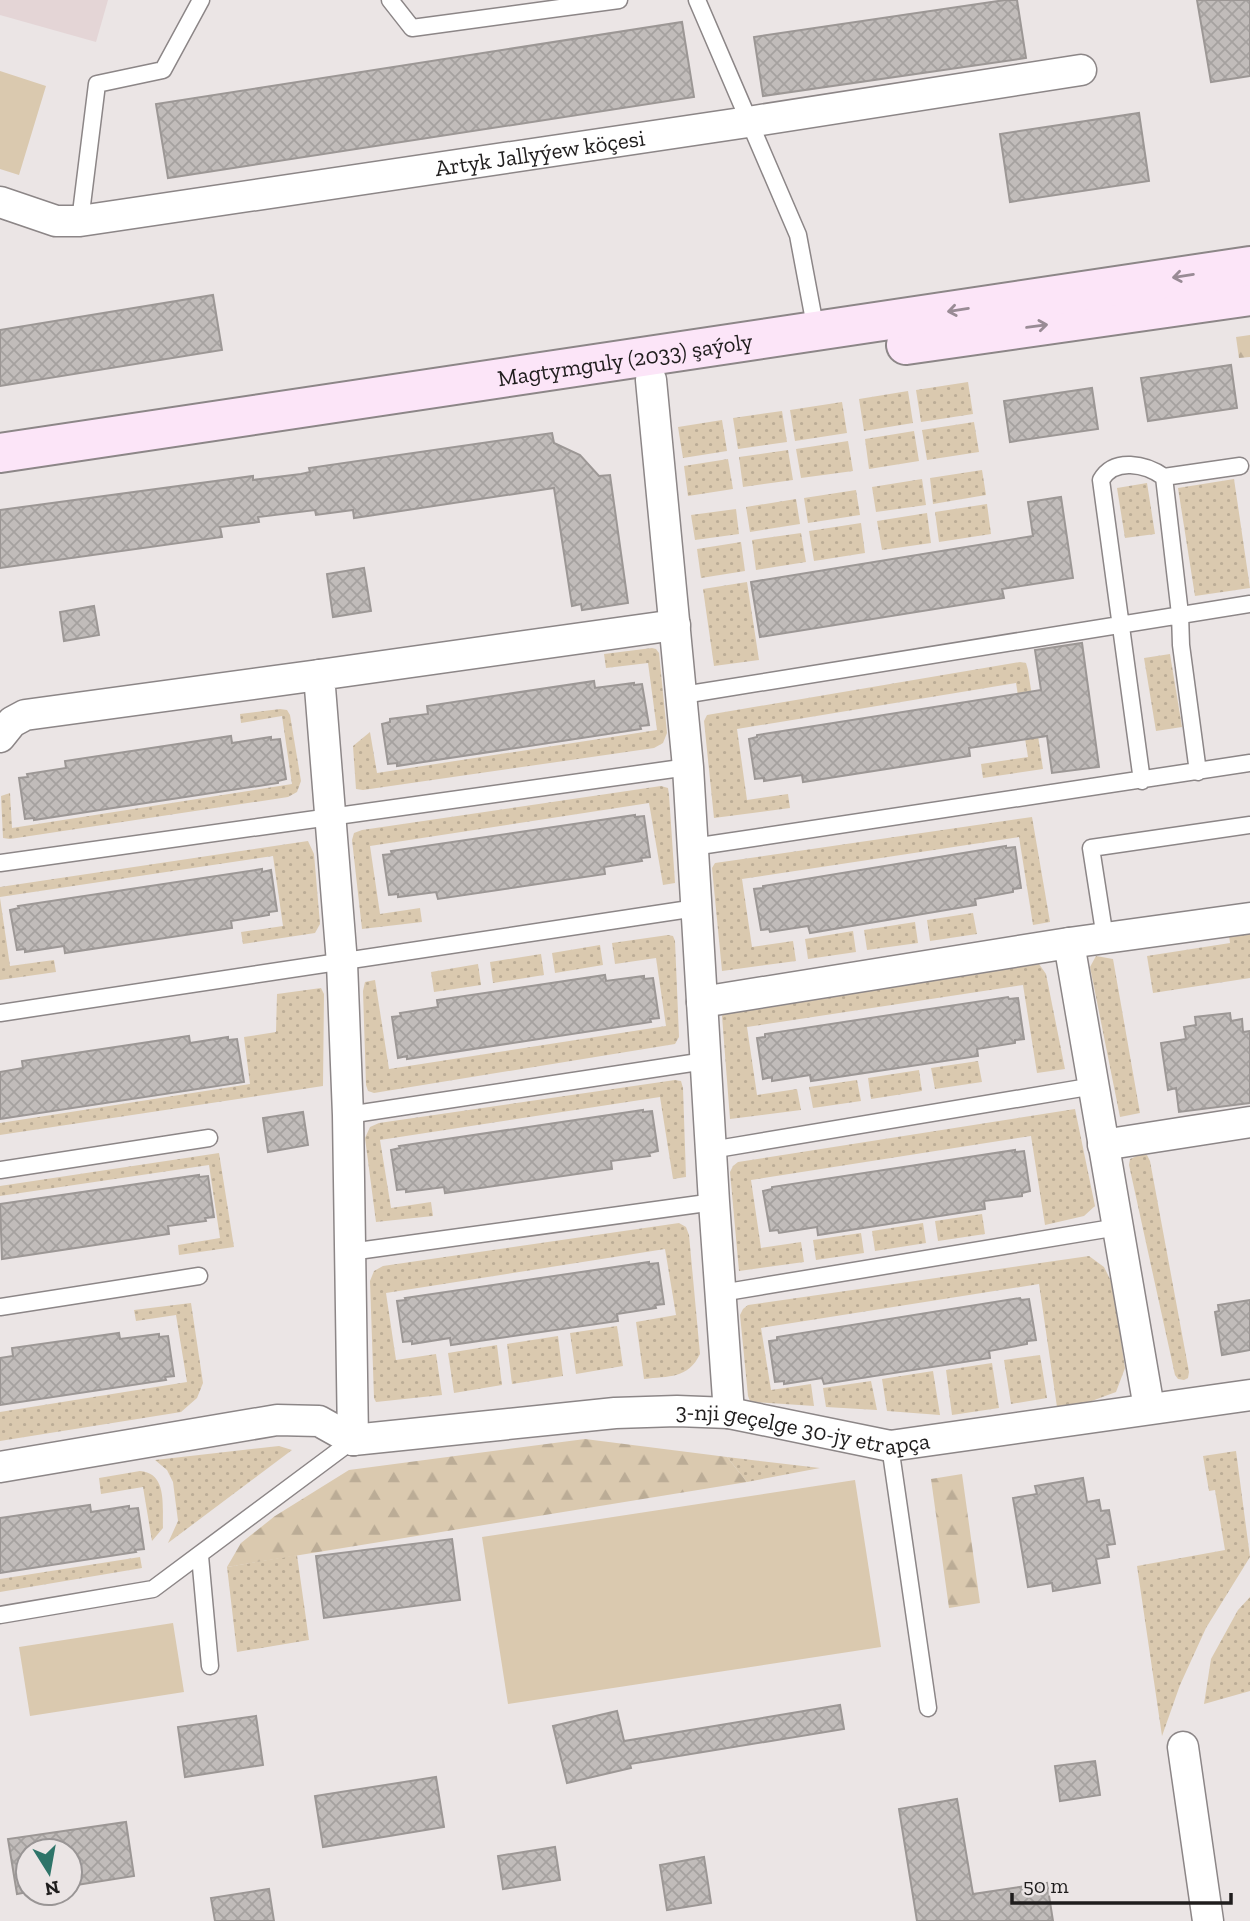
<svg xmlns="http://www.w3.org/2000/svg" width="1250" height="1921" font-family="'Zilla Slab',serif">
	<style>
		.built { fill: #e4d5d6 }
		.grass { fill: url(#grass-dots) }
		.forest { fill: url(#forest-firs) }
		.park { fill: #dac9af }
		.building { fill: url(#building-cross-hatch); stroke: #9c9795; stroke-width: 2 }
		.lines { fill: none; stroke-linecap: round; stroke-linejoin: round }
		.lane-casing { stroke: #8c8687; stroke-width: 19 }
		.street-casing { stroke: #8c8687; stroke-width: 33 }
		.secondary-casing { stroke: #8c8687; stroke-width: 42 }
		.lane { stroke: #fff; stroke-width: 16 }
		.street { stroke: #fff; stroke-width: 30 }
		.secondary { stroke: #fce5f8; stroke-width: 38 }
		.oneway { stroke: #998b95 }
		.labels { text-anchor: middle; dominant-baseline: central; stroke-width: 7; stroke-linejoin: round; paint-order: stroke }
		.street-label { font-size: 23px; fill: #1f1d1d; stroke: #ebe5e5 }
	</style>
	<defs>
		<pattern id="grass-dots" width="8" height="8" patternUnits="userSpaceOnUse" patternTransform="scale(1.75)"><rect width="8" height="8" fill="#dac9af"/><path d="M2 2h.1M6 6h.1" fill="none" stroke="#bbac96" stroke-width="1.8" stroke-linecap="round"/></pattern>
		<pattern id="forest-firs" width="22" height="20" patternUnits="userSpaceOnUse" patternTransform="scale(1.75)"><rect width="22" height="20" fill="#dac9af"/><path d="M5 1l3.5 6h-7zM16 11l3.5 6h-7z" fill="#bbac96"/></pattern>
		<pattern id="building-cross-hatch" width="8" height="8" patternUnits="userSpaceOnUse" patternTransform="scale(1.75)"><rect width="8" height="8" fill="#c1bcba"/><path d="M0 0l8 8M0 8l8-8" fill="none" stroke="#a5a19f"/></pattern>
	</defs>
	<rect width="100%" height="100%" fill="#ebe5e5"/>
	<path class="built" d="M0 0H108L96 42 0 15Z"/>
	<path class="grass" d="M968 382 973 414 921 422 916 390Z
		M908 391 913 423 864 431 859 399Z
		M842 402 847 433 795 441 790 410Z
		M782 411 787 442 738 449 733 418Z
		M722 420 727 451 683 458 678 427Z
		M974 422 979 452 927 460 922 430Z
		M914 431 919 461 869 469 865 439Z
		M848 441 853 471 801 478 796 449Z
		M788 450 793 480 743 487 739 457Z
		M728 459 733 489 688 496 684 466Z
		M982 470 986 495 933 504 930 478Z
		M922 479 926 505 876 512 872 487Z
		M1234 479 1250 588 1195 596 1178 488Z
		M1147 483 1155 534 1125 538 1117 488Z
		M856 490 860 515 808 523 804 498Z
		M796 499 800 524 750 532 746 507Z
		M987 504 991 534 939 542 935 512Z
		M736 509 739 534 695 540 691 515Z
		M927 513 931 543 882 550 877 521Z
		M861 523 865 553 814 561 809 531Z
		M801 533 806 562 756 570 752 540Z
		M741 542 745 571 701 578 697 549Z
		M747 582 759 660 714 666 703 589Z
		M652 648 656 649 659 653 667 733 663 743 654 748 363 790 356 789 353 746 370 732 377 773 657 730 648 663 606 668 604 654Z
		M1170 654 1182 727 1156 731 1144 658Z
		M1020 662 1026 663 1028 670 1043 769 983 778 981 764 1028 757 1016 683 737 729 747 800 788 794 790 808 714 818 704 721 707 715Z
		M280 709 287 710 290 715 301 781 297 792 288 797 10 839 3 838 1 796 10 793 12 828 292 784 282 716 241 723 240 714Z
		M661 786 668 788 669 795 675 883 663 885 649 803 370 846 380 914 420 908 422 922 362 929 352 840 354 833 362 830Z
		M1032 817 1050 922 1033 925 1019 837 742 879 752 947 793 941 796 961 722 971 712 868 715 863Z
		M308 841 314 854 320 924 315 933 243 944 241 932 283 926 273 856 0 897V887Z
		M0 898 10 966 54 960 56 972 0 980Z
		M973 913 977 934 930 941 927 920Z
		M915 922 918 943 867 950 864 930Z
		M853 931 856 952 808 959 805 939Z
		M1250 932V978L1153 993 1147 956 1230 943 1229 935Z
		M668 935 673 936 675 941 679 1037 675 1044 374 1093 368 1091 366 1085 363 991 365 982 375 980 389 1069 666 1026 656 958 615 964 612 943Z
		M600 945 603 965 555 973 552 953Z
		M541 954 544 975 493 983 490 962Z
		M1096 956 1113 959 1140 1113 1120 1117 1090 967Z
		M478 964 481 985 434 992 431 972Z
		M1039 964 1046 974 1065 1069 1037 1073 1023 985 747 1027 757 1095 797 1089 801 1110 730 1119 722 1016 727 1010Z
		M321 988 324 994 323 1086 0 1135V1123L250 1084 244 1037 276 1032 277 994Z
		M978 1061 982 1082 935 1089 931 1068Z
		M919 1070 922 1091 871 1099 868 1078Z
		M675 1080 681 1081 683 1088 686 1177 673 1179 660 1097 380 1140 391 1208 431 1202 433 1216 376 1222 365 1138 370 1127 379 1123Z
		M857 1080 861 1101 813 1108 809 1087Z
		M1075 1109 1095 1206 1084 1216 1045 1225 1031 1136 751 1180 761 1248 801 1242 804 1262 739 1271 730 1172 733 1166 738 1162Z
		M219 1153 234 1247 179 1255 178 1245 220 1238 209 1165 0 1196V1186Z
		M1141 1154 1147 1155 1150 1161 1189 1372 1188 1378 1184 1380 1178 1379 1175 1375 1129 1165 1130 1159Z
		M982 1214 985 1234 938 1241 935 1221Z
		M679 1223 686 1227 689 1235 700 1354C688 1379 669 1376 644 1379L636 1322 676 1315 665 1249 386 1293 396 1360 436 1354 442 1395 376 1402 374 1398 370 1281 374 1271 383 1266Z
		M923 1223 926 1243 875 1251 872 1231Z
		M861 1233 864 1253 816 1260 813 1240Z
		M1089 1256 1104 1267 1113 1285 1125 1368 1116 1392 1089 1402 1057 1407 1039 1284 761 1328 771 1390 811 1384 814 1406 754 1402 750 1401 748 1396 740 1315 743 1309 748 1305Z
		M191 1303 203 1383 197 1398 181 1412 0 1441V1412L187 1382 176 1315 136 1321 134 1310Z
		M617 1326 623 1366 576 1374 570 1333Z
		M558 1336 563 1376 512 1384 507 1344Z
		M497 1345 502 1385 454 1393 448 1353Z
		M1040 1355 1047 1398 1011 1404 1004 1360Z
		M992 1363 999 1408 952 1415 946 1370Z
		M933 1371 940 1415 887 1411 882 1379Z
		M871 1381 877 1410 826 1407 823 1388Z
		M279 1446 292 1450 168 1543 178 1521 173 1482 167 1470 155 1460Z
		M1236 1451 1250 1557 1206 1628 1180 1685 1162 1736 1137 1566 1225 1550 1215 1490 1209 1491 1203 1456Z
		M727 1457 820 1468 747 1482Z
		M140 1471C168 1473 162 1507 163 1528L152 1541 143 1487 101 1494 99 1478Z
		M297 1555 309 1640 237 1652 227 1567Z
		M140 1557 142 1568 0 1592V1579Z
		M1250 1597V1691L1204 1704 1211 1659 1238 1610Z"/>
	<path class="forest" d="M1250 335V357L1239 358 1236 337Z
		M585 1439 727 1457 747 1482 227 1567 241 1543 275 1516 349 1470Z
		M962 1474 980 1603 949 1608 931 1479Z"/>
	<path class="park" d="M0 71 46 86 19 175 0 169Z
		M855 1480 881 1647 508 1704 482 1537Z
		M173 1623 184 1692 30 1716 19 1647Z"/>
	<path class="building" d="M1005 0H1017L1026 58 763 96 754 37Z
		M1197 0H1250V76L1211 82Z
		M682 22 694 97 168 178 156 104Z
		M1139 113 1149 181 1010 202 1000 134Z
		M213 295 222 350 0 386V330Z
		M1231 365 1237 408 1148 421 1141 378Z
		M1092 388 1098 429 1010 442 1004 401Z
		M552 433 554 443 580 455 599 476 610 475 628 603 582 610 581 604 572 606 554 488 354 518 353 510 316 515 315 510 258 517 259 522 220 527 222 537 0 568V510L253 476V480L301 474 310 472 309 468Z
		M1061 497 1073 578 1002 589 1004 598 760 637 751 582 1033 536 1028 502Z
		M364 568 371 611 333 617 327 574Z
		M94 606 99 635 64 641 60 612Z
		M1082 643 1099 767 1052 773 1047 736 969 748 970 756 803 782 802 775 764 781V778L755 779 749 739 757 737V735L1041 690 1035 650Z
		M594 681 595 688 634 683V685L642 684 649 725 640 726 641 729 397 766V763L388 764 382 724 390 722V719L428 714 427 706Z
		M231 736 232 743 271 737V740L280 739 286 779 278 781V783L34 820V818L25 819 19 778 28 777 27 774 66 768 65 761Z
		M635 815V817L644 816 650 857 641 858 642 861 604 867 605 874 438 899 436 892 398 897V894L389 895 383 855 392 854 391 851Z
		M1006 846V848L1015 847 1021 888 1013 889V892L975 899 976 905 810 933 808 926 770 932 769 929 761 930 754 889 763 888V886Z
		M262 869V872L271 870 277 911 269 912V915L231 921 232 928 65 953 64 946 25 952V949L17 950 10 910 19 908 18 906Z
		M605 975 606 981 644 976V979L653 978 659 1018 650 1019 651 1022 407 1059V1056L398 1058 392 1017 401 1016 400 1013 438 1007 437 1000Z
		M1008 997 1009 999 1018 998 1024 1039 1015 1040V1043L977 1049 978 1056 811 1081 810 1075 772 1081V1077L763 1079 757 1038 765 1037V1034Z
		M1230 1013 1231 1021 1242 1019 1243 1032 1250 1031V1103L1179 1112 1176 1088 1168 1090 1161 1043 1186 1039 1184 1027 1196 1025 1195 1017Z
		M189 1036 190 1043 228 1037V1040L237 1039 244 1082 0 1119V1072L23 1068 22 1061Z
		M643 1110V1112L652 1111 658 1151 649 1153 650 1156 611 1161 612 1169 445 1193 444 1187 406 1192V1189L397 1190 391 1150 400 1148 399 1146Z
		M303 1112 308 1145 268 1152 263 1118Z
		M1015 1150V1152L1024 1151 1030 1191 1022 1193V1196L984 1201 985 1209 818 1235 817 1227 779 1233 778 1230 770 1231 763 1191 772 1189V1187Z
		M199 1175V1177L208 1176 214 1217 205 1218 206 1221 168 1226 169 1234 2 1259 0 1204Z
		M649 1262V1264L658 1263 664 1304 655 1305 656 1308 617 1314 618 1321 451 1345 450 1338 412 1344V1341L403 1342 397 1301 406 1300 405 1298Z
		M1020 1298 1021 1300 1029 1299 1036 1340 1027 1341V1344L989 1351 990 1358 824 1384 822 1378 784 1384V1381L775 1382 769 1341 777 1340V1337Z
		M1250 1300V1350L1222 1355 1215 1312 1219 1311 1218 1305Z
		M119 1333 120 1339 159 1334V1337L168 1336 174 1376 165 1377 166 1380 0 1405V1358L13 1356 12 1348Z
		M1083 1478 1087 1502 1099 1500 1101 1511 1109 1510 1115 1544 1107 1545 1109 1557 1096 1559 1100 1583 1053 1591 1052 1583 1028 1587 1013 1498 1037 1494 1035 1486Z
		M90 1505 91 1512 129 1506V1509L138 1508 144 1549 135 1550 136 1552 0 1573V1518Z
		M452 1539 460 1600 324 1618 316 1556Z
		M840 1705 844 1729 630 1764 631 1768 567 1783 553 1726 617 1711 624 1741Z
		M256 1716 263 1765 185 1777 178 1727Z
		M1095 1761 1100 1795 1060 1801 1055 1766Z
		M436 1777 444 1827 323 1847 315 1796Z
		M957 1799 973 1894 1047 1883 1053 1921H917L899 1809Z
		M126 1822 134 1876 70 1886V1851H28V1892L17 1894 8 1839Z
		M555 1847 560 1880 503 1889 498 1856Z
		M704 1857 711 1903 667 1910 660 1865Z
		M269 1889 274 1921H215L211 1898Z"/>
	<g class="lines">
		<defs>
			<path id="lane" d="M390 0 412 28 619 0
				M697 0 798 235 816 331
				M80 221 97 84 163 70 201 0
				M1164 477 1240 466
				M683 695 1250 604
				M1142 781 1101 480C1114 457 1146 464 1164 477L1180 614 1181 645 1198 772
				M693 847 1250 763
				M0 863 688 767
				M1105 938 1091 848 1250 825
				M0 1013 696 908
				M348 1115 705 1061
				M711 1150 1094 1086
				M0 1170 209 1138
				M350 1252 714 1202
				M721 1293 1118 1227
				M0 1307 199 1276
				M890 1446 928 1708
				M200 1556 210 1666
				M0 1615 153 1589 353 1440"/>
			<g id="street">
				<path id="s1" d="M0 202 56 221H80L748 122 1081 70"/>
				<path d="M651 380 688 767 714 1202 729 1413"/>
				<path d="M0 737 12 722 25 715 319 675"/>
				<path d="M1069 943 1250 918"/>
				<path d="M702 1002 1069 943 1149 1408"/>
				<path d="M1103 1145 1250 1122"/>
				<path d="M353 1440 348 1115 342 963 319 675 675 625"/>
				<path id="s2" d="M353 1440 615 1413 677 1411 729 1413 890 1446 1250 1395"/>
				<path d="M0 1467 277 1420 319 1421 353 1440"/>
				<path d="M1183 1747 1208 1921"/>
			</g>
			<g id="secondary">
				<path d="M906 345 1250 296"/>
				<path id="s3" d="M0 453 1250 266"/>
			</g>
		</defs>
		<use href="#lane" class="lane-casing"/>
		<use href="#street" class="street-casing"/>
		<use href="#secondary" class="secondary-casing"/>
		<use href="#lane" class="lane"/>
		<use href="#street" class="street"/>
		<use href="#secondary" class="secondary"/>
	</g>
	<defs><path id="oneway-shaft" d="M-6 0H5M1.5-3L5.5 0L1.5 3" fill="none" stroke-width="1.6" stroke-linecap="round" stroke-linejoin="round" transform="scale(1.75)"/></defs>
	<g class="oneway">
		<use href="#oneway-shaft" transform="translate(1183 276) rotate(171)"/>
		<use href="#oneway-shaft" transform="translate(958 310) rotate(171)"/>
		<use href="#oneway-shaft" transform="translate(1037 326) rotate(-8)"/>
	</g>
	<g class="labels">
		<g class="street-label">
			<text stroke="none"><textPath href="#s1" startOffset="548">Artyk Jallyýew köçesi</textPath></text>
			<text stroke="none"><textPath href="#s3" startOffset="632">Magtymguly (2033) şaýoly</textPath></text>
			<text stroke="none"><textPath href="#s2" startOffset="453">3-nji geçelge 30-jy etrapça</textPath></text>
		</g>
	</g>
	<g transform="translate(49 1872) rotate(169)"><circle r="33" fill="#ebe5e5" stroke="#999595" stroke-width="2"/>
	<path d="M0-5L12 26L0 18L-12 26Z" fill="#2e7469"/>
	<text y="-10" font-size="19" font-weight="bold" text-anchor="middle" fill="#1f1d1d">N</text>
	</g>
	<path d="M1012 1893v10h219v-10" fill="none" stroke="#1f1d1d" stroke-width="3.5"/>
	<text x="1023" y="1893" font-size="21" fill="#1f1d1d" stroke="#ebe5e5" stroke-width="5" paint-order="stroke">50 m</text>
</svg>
